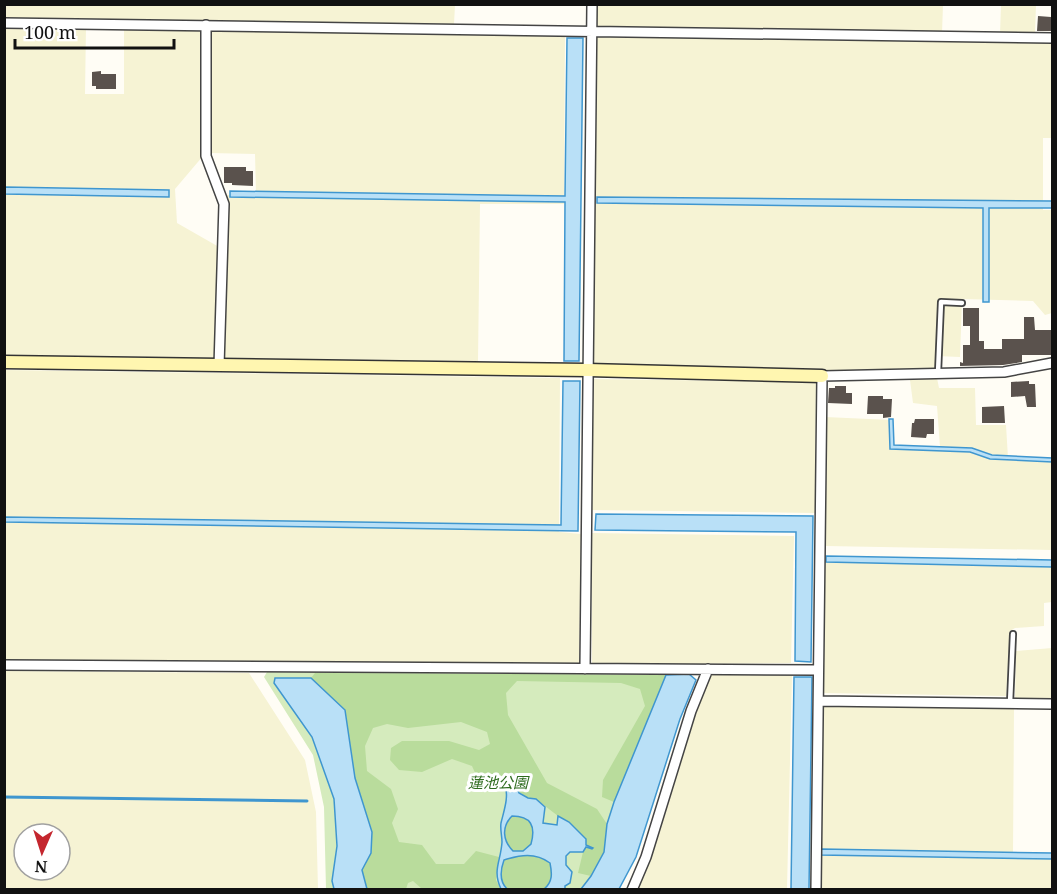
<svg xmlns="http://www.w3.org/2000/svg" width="1057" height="894" font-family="'Noto Serif','Noto Sans JP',serif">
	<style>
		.farmland { fill: #f6f3d4; fill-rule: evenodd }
		.green { fill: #d5ebbd }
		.forest { fill: #b9dc9c }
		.water { fill: #b9e0f7; stroke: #3f96cf; stroke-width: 1.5; fill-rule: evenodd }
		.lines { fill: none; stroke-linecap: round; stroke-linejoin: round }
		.stream { stroke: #3f96cf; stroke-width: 3 }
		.building { fill: #5a524d }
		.lane-casing { stroke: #444; stroke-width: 8 }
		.street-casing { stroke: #444; stroke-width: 12 }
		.secondary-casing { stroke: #333; stroke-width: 15 }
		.lane { stroke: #fff; stroke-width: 4.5 }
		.street { stroke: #fff; stroke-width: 9 }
		.secondary { stroke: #fff6b0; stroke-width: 12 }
		.labels { text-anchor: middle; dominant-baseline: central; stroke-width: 6; stroke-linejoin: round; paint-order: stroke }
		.park-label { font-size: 15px; font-style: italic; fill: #2f6b1f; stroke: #fff }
	</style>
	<rect width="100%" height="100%" fill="#fffdf5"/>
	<path class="farmland" d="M5 4 455 5 454 24 5 19Z
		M596 5H943L942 33 596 27Z
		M1001 5H1036L1035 34H1000Z
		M5 26H86L85 94H124V27L203 29V156L175 189 177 223 219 247 216 360 5 356Z
		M210 29 565 34 564 204H480L478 362 222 359 227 195 256 193 255 154 210 153Z
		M596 35 1052 41V138H1043V210H1052V313L1045 315 1033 301 962 299 960 357 936 356V370L909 372 825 370 592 364Z
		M5 370 560 378 559 532 581 534 579 665 5 660Z
		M937 378 939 388H975L976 425H1006L1008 458 1052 459V550L826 546 825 417 891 420 892 446 940 447 937 406 913 403 910 380Z
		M593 379 816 382 815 513 592 510Z
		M592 533 794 536 791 663 592 665Z
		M823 560 1052 564V602L1044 603V626L1015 628 1010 631 1006 696 823 693Z
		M1052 648V699L1015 698 1016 651Z
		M5 671 249 673 305 760 316 812 318 889H5ZM24 834H60V870H24Z
		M711 675H792L787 889 636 890 649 859 695 715Z
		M822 704 1014 707 1013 854 1052 855V889L820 890Z"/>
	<path class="green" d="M267 672 666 675 614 802 607 824 604 852 591 876 581 890 367 889 355 778 274 683 312 737 334 799 337 846 332 881 334 889H326L324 807 313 755 264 677Z"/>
	<path class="forest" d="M315 673 666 675 614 802 602 797 603 780 645 706 640 689 621 683 517 681 506 693 508 715 547 783 597 809 607 824 604 852 591 876 578 873 583 852 585 847 592 849 593 848 586 845V839L569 822 558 816 536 799 528 798 519 792 510 782 505 784 481 786 472 766 452 759 422 772 399 770 390 760 391 748 402 741H449L479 750 490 744 487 732 461 722 408 728 387 724 373 728 365 746 367 771 391 789 398 809 392 823 399 842 422 845 436 864H464L476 851 499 857 496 880 501 890 422 889 413 881 408 883 406 889H367L361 870 371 853 372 832 355 778 345 710 311 678Z
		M512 816C531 816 536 826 531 844L523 851H513C503 841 501 827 512 816Z
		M534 855 542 857 550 863C552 873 553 882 544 889H507C498 881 500 871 504 860L517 856Z"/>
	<path class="water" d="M567 38H583L579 361H564L565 202 230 197V191L565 196Z
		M5 187 169 190V197L5 194Z
		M597 197 1052 201V208H989V302H983V208L597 203Z
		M563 381H580L578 531 5 522V517L561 525Z
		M889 419H893L894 445 972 448 992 455 1052 458V462L990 459 970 452 890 449Z
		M596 514 813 516 811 662 795 661 796 532 595 530Z
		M826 556 1052 560V567L826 562Z
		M689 674 696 680 680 719 636 857 619 889H581L591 876 604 852 607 824 614 802 666 675Z
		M794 677H812L809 889H791Z
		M275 678H311L345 710 355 778 372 832 371 853 362 870 367 889H334L332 881 337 846 334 799 312 737 274 683Z
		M510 782 515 783 519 793 528 798 536 799 545 807 543 823 557 825 558 816 569 822 586 839V845L593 848 592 849 586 847 583 852H570L566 856V865L572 872 570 883 565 886V889H544C553 882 552 873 550 863 535 852 520 855 504 860 500 871 499 881 507 889H501C492 870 501 861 502 842 502 836 500 829 501 823 504 810 509 798 505 784ZM512 816C531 816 536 826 531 844L523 851H513C503 841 501 827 512 816Z
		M821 849 1052 853V859L821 855Z"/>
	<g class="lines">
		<path class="stream" d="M4 797 307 801"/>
	</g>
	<path class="building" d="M1038 16 1051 17V31H1037Z
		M101 71V74H116V89H96V86H92V72Z
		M224 167H246V171H253V186L232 185V183H224Z
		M963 308H979V341H984V349H1002V339H1024V317H1034L1035 330H1053V355H1022V362L1003 365 960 366V362L963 363V345H970V326H963Z
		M1029 381V384H1035L1036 407H1027L1025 396 1011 397V382Z
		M835 386H846V393H852V404L828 403 829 388H835Z
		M868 396H883V399H892L891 417 883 418V414H867Z
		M1004 406 1005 423H982V407Z
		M915 419H934V434H927L926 438 911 437 912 423H914Z"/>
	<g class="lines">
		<defs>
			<path id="lane" d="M938 373 941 302 962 303
				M1010 703 1013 634"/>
			<path id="street" d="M4 23 1052 38
				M206 25V156L224 204 219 366
				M4 665 818 670
				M585 669 592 4
				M819 701 1052 704
				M632 890 646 857 691 711 708 669
				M816 890 822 376 1004 372 1052 363"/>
			<path id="secondary" d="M4 362 588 370 822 376"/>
		</defs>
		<use href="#lane" class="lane-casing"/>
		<use href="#street" class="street-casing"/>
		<use href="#secondary" class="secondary-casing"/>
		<use href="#lane" class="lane"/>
		<use href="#street" class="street"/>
		<use href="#secondary" class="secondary"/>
	</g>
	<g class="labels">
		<g class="park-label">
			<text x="498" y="782">蓮池公園</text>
		</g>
	</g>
	<rect width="1057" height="894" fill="none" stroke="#111111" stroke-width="12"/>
	<g transform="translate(42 852) rotate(183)"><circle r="28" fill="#ffffff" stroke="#a0a0a0" stroke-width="1.5"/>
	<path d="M0-4.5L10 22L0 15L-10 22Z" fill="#c4262e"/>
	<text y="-9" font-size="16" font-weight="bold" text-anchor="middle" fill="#111111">N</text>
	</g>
	<path d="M15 39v9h159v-9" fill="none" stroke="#111111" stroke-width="3"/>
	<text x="24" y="39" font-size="18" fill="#111111" stroke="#ffffff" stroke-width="4.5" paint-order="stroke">100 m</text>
</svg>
